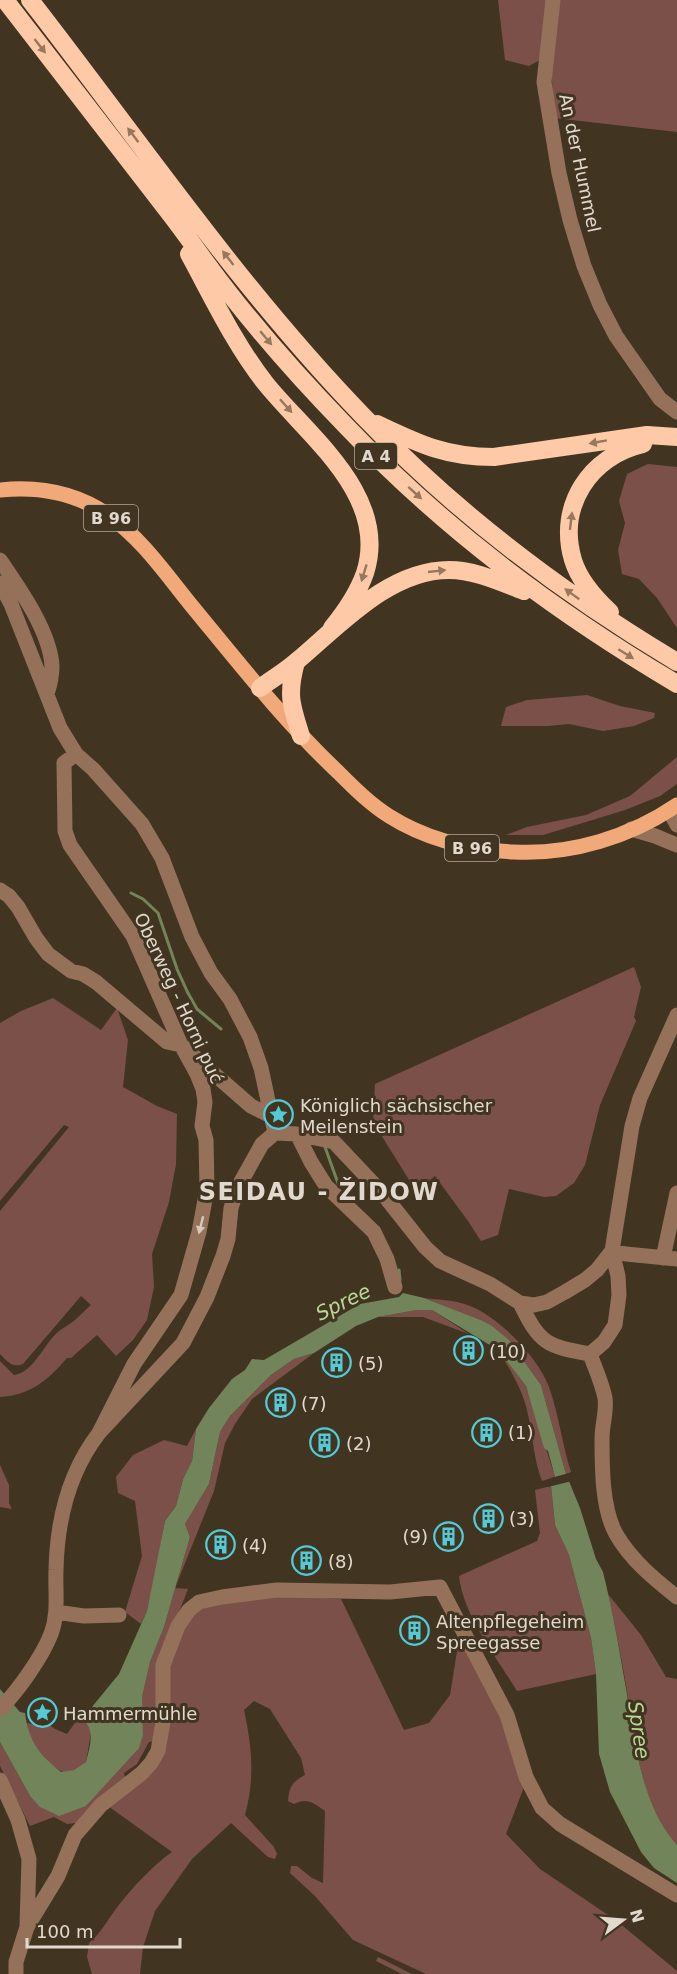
<svg xmlns="http://www.w3.org/2000/svg" width="677" height="1974" font-family="'DejaVu Sans',sans-serif">
	<style>
		.green { fill: #7b5049 }
		.water { fill: #71845a }
		.pier { fill: #413521 }
		.lines { fill: none; stroke-linecap: round; stroke-linejoin: round }
		.stream { stroke: #71845a; stroke-width: 3 }
		.minor { stroke: #95715a; stroke-width: 15 }
		.major { stroke: #f2a979; stroke-width: 15 }
		.highway { stroke: #fec9a7; stroke-width: 18 }
		.oneway { fill: #96785d }
		.oneway2 { fill: #d6c9bd }
		.labels { text-anchor: middle; dominant-baseline: central; stroke-width: 6; stroke-linejoin: round; paint-order: stroke }
		.shield { fill: #413521; stroke: #b1a89a; stroke-width: 1.5 }
		.shield-label { font-size: 16px; font-weight: bold; fill: #e1d9ce }
		.street-label { font-size: 18px; fill: #e1d9ce; stroke: #413521 }
		.poi-label { font-size: 18px; fill: #e1d9ce; stroke: #413521; text-anchor: start }
		.water-label { font-size: 20px; font-style: italic; fill: #b9d895; stroke: #413521 }
		.district-label { font-size: 24px; font-weight: bold; letter-spacing: 1.5px; fill: #e1d9ce; stroke: #413521 }
	</style>
	<rect width="100%" height="100%" fill="#413521"/>
	<path class="green" d="M498 0H547L540 60 529 66 505 60Z
		M557 0H677V132L554 118 551 62Z
		M648 464 677 467V628L657 598 639 579 622 574 618 550 625 523 619 501 627 474Z
		M587 695 620 706 655 713 654 718 634 726 603 731 569 724 548 726H501L506 707 527 700Z
		M677 757V784L660 796 625 810 586 822 543 835H506L527 827 586 815 630 796Z
		M634 967 641 987 634 1017 636 1021 600 1105 585 1165 574 1183 556 1196 544 1197 509 1189 498 1235 481 1241 468 1221 435 1176 416 1191 373 1122 375 1084Z
		M53 998 101 1030 117 1008 128 1040 123 1087 157 1106 177 1114 176 1164 169 1202 152 1254 154 1287 147 1320 133 1340 116 1356 97 1335 71 1358H67C48 1380 31 1395 0 1397V1361L14 1375C35 1373 46 1338 62 1329 73 1323 81 1314 91 1305L81 1296 23 1364C12 1368 8 1362 0 1354V1211L69 1127 64 1125 0 1201V1023L21 1011Z
		M424 1298C439 1300 456 1300 470 1306 499 1317 538 1357 549 1387 559 1415 562 1444 571 1472L566 1474 541 1385 509 1340 481 1320Z
		M417 1310H432L469 1334 423 1317H378Z
		M498 1350 526 1386 555 1477 542 1481C533 1458 533 1434 527 1410 522 1389 510 1369 498 1350Z
		M314 1353 252 1399 235 1424 225 1443 214 1491 175 1588 188 1589 161 1658 156 1741 149 1742 137 1764 124 1773 126 1781 76 1823 67 1824 54 1817 30 1826 0 1766V1742L30 1796 86 1806 143 1735 141 1696 150 1662 164 1627 190 1537 185 1524 209 1484 220 1432 230 1416 271 1375 294 1359Z
		M196 1429 192 1461 183 1479 176 1506 165 1521 154 1581 147 1611 141 1624 125 1612 142 1556 135 1501 118 1493 116 1477 133 1455 164 1440 187 1446Z
		M0 1465 9 1485V1503L12 1509 0 1507Z
		M551 1486 555 1525 569 1555 591 1638 596 1674 517 1691C497 1658 463 1615 459 1576L537 1541 540 1533 535 1490Z
		M608 1594 641 1635 666 1677 677 1679V1845C639 1802 635 1739 626 1685 621 1654 614 1624 608 1594Z
		M277 1596 341 1599 404 1730 429 1723 450 1695 459 1639H464L499 1696 524 1787 506 1834 540 1869 617 1921 677 1971V1974H426L353 1940 315 1896 290 1873 291 1866H297L312 1878 323 1883 325 1811C314 1803 307 1797 294 1804L288 1801C289 1787 292 1782 305 1775L301 1758 270 1709 254 1701 244 1710C252 1747 255 1778 245 1815L274 1847 277 1854 275 1859 268 1857 231 1823 192 1859 155 1911 143 1947 140 1974H92L87 1957 89 1943C102 1932 108 1919 118 1906 134 1886 151 1867 172 1852L108 1806 148 1777 166 1663 180 1628 202 1606Z
		M38 1717 55 1729 67 1734 79 1717 89 1724 91 1733 86 1762C80 1766 73 1773 64 1772 55 1772 34 1746 30 1738 28 1734 28 1728 27 1723L33 1724Z
		M378 1957 412 1974H402L376 1961Z"/>
	<path class="water" d="M403 1293 424 1298 481 1320 492 1326 509 1340 541 1385 566 1474 580 1508 596 1559 603 1572C613 1612 620 1654 627 1694 636 1746 641 1804 677 1845V1883L654 1868 641 1852 610 1792 599 1754 596 1674 591 1638 569 1555 555 1525 551 1486 555 1477 548 1451 544 1448 526 1386 498 1350 432 1310H417L378 1317 356 1326 314 1353 294 1359 271 1375 230 1416 220 1432 209 1484 185 1524 190 1537 164 1627 150 1662 142 1696 143 1735 139 1748 86 1806 59 1816 40 1807 30 1796 0 1742V1689L20 1712 25 1713C29 1742 39 1754 61 1772L74 1770 86 1762C90 1746 96 1729 82 1719L119 1674 147 1611 165 1521 176 1506 183 1479 192 1461 196 1429 209 1408 232 1379 245 1370 252 1359 264 1360 360 1304 399 1297Z"/>
	<path class="pier" d="M569 1473 572 1481 548 1487 551 1478Z"/>
	<g class="lines">
		<path class="stream" d="M131 893 143 899 158 913 177 969 188 993 197 1009 221 1029
			M325 1147 339 1186
			M399 1270 400 1280"/>
		<path class="minor" d="M553 0 544 82 559 173 570 220 584 266 600 305 616 336 660 399 677 412
			M0 560C19 588 50 631 52 666 52 676 50 685 47 694
			M0 583 11 604 60 728 76 754 93 769 142 824 162 858 192 937 211 973 230 999 250 1037 261 1068 275 1133
			M76 754 64 763 65 831 70 845 133 936 181 1045 197 1074 203 1089 205 1102 202 1126 206 1140 207 1189 199 1232 181 1295 134 1364 99 1433
			M669 810 677 825
			M631 829 655 836 677 845
			M0 890 9 896 18 907 36 938 48 954 71 971 83 974 96 982 167 1042 181 1045 251 1106 271 1116
			M275 1133 297 1134 334 1142 383 1194 425 1247 440 1261 490 1284 520 1303 534 1305 547 1302 565 1292 585 1280 597 1270 612 1251
			M297 1134 311 1162 326 1186 374 1232 387 1259 395 1287
			M612 1251 626 1254 677 1259
			M663 1258 677 1193
			M520 1303C540 1344 546 1346 590 1354
			M590 1354 604 1342 615 1325 619 1295 618 1276 612 1251 632 1126 640 1098 677 1015
			M590 1354C595 1368 602 1383 605 1398 607 1412 602 1424 602 1439 602 1467 602 1509 616 1534 631 1560 654 1579 677 1597
			M56 1612 84 1616 119 1615
			M0 1709C18 1691 42 1657 51 1634 59 1613 55 1592 56 1570 57 1522 69 1472 99 1433L183 1343 207 1297 223 1256 228 1239 231 1208 237 1189 262 1144 275 1133
			M0 1780 18 1820 29 1859 27 1925
			M16 1974V1962L27 1927 58 1876 75 1835 101 1805 142 1773 151 1763 158 1751 163 1722V1665L178 1626 189 1610 199 1602 222 1597 277 1590 390 1592 440 1587 507 1715 526 1777 542 1808 560 1824 677 1895"/>
		<path class="major" d="M0 490C38 486 76 493 108 515 142 539 165 573 191 605 238 662 284 721 338 772 354 788 370 804 389 816 427 840 470 850 514 852 571 855 630 837 677 805"/>
		<path class="highway" d="M5 0C60 72 116 143 171 215 191 241 209 268 229 293 265 339 304 383 345 425 444 529 554 611 677 684
			M30 0C139 140 240 289 364 417 456 513 563 594 677 662
			M189 254C213 298 235 345 266 384 308 436 390 496 365 573 358 593 345 612 332 628
			M377 424C419 444 446 457 494 457L647 435 677 437
			M610 612C595 598 579 580 573 560 557 506 590 456 643 444
			M296 662C287 694 291 705 301 736
			M260 688C272 679 286 671 297 661 340 625 389 570 449 570 475 570 500 582 524 591"/>
	</g>
	<defs><path id="oneway-solid" d="M-6-.8H1V-3.2L6.5 0L1 3.2V.8H-6Z" transform="scale(1.5)"/></defs>
	<g class="oneway">
		<use href="#oneway-solid" transform="translate(40 46) rotate(52)"/>
		<use href="#oneway-solid" transform="translate(133 135) rotate(-127)"/>
		<use href="#oneway-solid" transform="translate(228 258) rotate(-128)"/>
		<use href="#oneway-solid" transform="translate(266 338) rotate(50)"/>
		<use href="#oneway-solid" transform="translate(286 406) rotate(48)"/>
		<use href="#oneway-solid" transform="translate(598 442) rotate(170)"/>
		<use href="#oneway-solid" transform="translate(415 493) rotate(42)"/>
		<use href="#oneway-solid" transform="translate(571 521) rotate(-83)"/>
		<use href="#oneway-solid" transform="translate(437 571) rotate(-6)"/>
		<use href="#oneway-solid" transform="translate(364 573) rotate(107)"/>
		<use href="#oneway-solid" transform="translate(572 594) rotate(-144)"/>
		<use href="#oneway-solid" transform="translate(626 654) rotate(32)"/>
	</g>
	<use class="oneway2" href="#oneway-solid" transform="translate(201 1225) rotate(104)"/>
	<defs>
		<symbol id="sight-ring" viewBox="-11 -11 22 22"><circle r="9.5" fill="#413521" stroke="#52cbd7" stroke-width="1.5"/><path d="M0-6L1.8-2.2L6-1.7L2.9 1.2L3.7 5.4L0 3.3L-3.7 5.4L-2.9 1.2L-6-1.7L-1.8-2.2Z" fill="#52cbd7"/></symbol>
		<symbol id="building-ring" viewBox="-11 -11 22 22"><circle r="9.5" fill="#413521" stroke="#52cbd7" stroke-width="1.5"/><path d="M-4-6H4V6H1V3H-1V6H-4ZM-2.5-4.3h1.7v1.8h-1.7ZM.8-4.3h1.7v1.8H.8ZM-2.5-1h1.7V.8h-1.7ZM.8-1h1.7V.8H.8Z" fill="#52cbd7"/></symbol>
	</defs>
	<g fill-rule="evenodd">
		<use href="#sight-ring" x="262" y="1098" width="33" height="33"/>
		<use href="#building-ring" x="452" y="1334" width="33" height="33"/>
		<use href="#building-ring" x="320" y="1346" width="33" height="33"/>
		<use href="#building-ring" x="264" y="1386" width="33" height="33"/>
		<use href="#building-ring" x="470" y="1416" width="33" height="33"/>
		<use href="#building-ring" x="308" y="1426" width="33" height="33"/>
		<use href="#building-ring" x="472" y="1502" width="33" height="33"/>
		<use href="#building-ring" x="432" y="1520" width="33" height="33"/>
		<use href="#building-ring" x="204" y="1528" width="33" height="33"/>
		<use href="#building-ring" x="290" y="1544" width="33" height="33"/>
		<use href="#building-ring" x="398" y="1614" width="33" height="33"/>
		<use href="#sight-ring" x="26" y="1696" width="33" height="33"/>
	</g>
	<g class="labels">
		<g class="shield">
			<rect x="355" y="443" width="42" height="26" rx="4.5"/>
			<rect x="84" y="505" width="54" height="26" rx="4.5"/>
			<rect x="445" y="835" width="54" height="26" rx="4.5"/>
		</g>
		<g class="shield-label">
			<text x="376" y="456">A 4</text>
			<text x="111" y="518">B 96</text>
			<text x="472" y="848">B 96</text>
		</g>
		<g class="street-label">
			<text transform="translate(580 163) rotate(78)">An der Hummel</text>
			<text transform="translate(179 998) rotate(65)">Oberweg - Horni puć</text>
		</g>
		<g class="poi-label">
			<text x="300" y="1105">Königlich sächsischer<tspan x="300" dy="21">Meilenstein</tspan></text>
			<text x="489" y="1351">(10)</text>
			<text x="358" y="1363">(5)</text>
			<text x="301" y="1403">(7)</text>
			<text x="508" y="1432">(1)</text>
			<text x="346" y="1443">(2)</text>
			<text x="509" y="1518">(3)</text>
			<text x="428" y="1536" text-anchor="end">(9)</text>
			<text x="242" y="1545">(4)</text>
			<text x="328" y="1561">(8)</text>
			<text x="436" y="1621">Altenpflegeheim<tspan x="436" dy="21">Spreegasse</tspan></text>
			<text x="63" y="1713">Hammermühle</text>
		</g>
		<g class="water-label">
			<text transform="translate(343 1302) rotate(-26)">Spree</text>
			<text transform="translate(639 1730) rotate(82)">Spree</text>
		</g>
		<g class="district-label">
			<text x="319" y="1192">SEIDAU - ŽIDOW</text>
		</g>
	</g>
	<g transform="translate(623 1920) rotate(74)" stroke="#413521" stroke-width="4.5" paint-order="stroke">
	<path d="M0-4.5L10 22L0 15L-10 22Z" fill="#e1d9ce"/>
	<text y="-9" font-size="16" font-weight="bold" text-anchor="middle" fill="#e1d9ce">N</text>
	</g>
	<path d="M27 1938v9h153v-9" fill="none" stroke="#e1d9ce" stroke-width="3"/>
	<text x="36" y="1938" font-size="18" fill="#e1d9ce" stroke="#413521" stroke-width="4.5" paint-order="stroke">100 m</text>
</svg>
